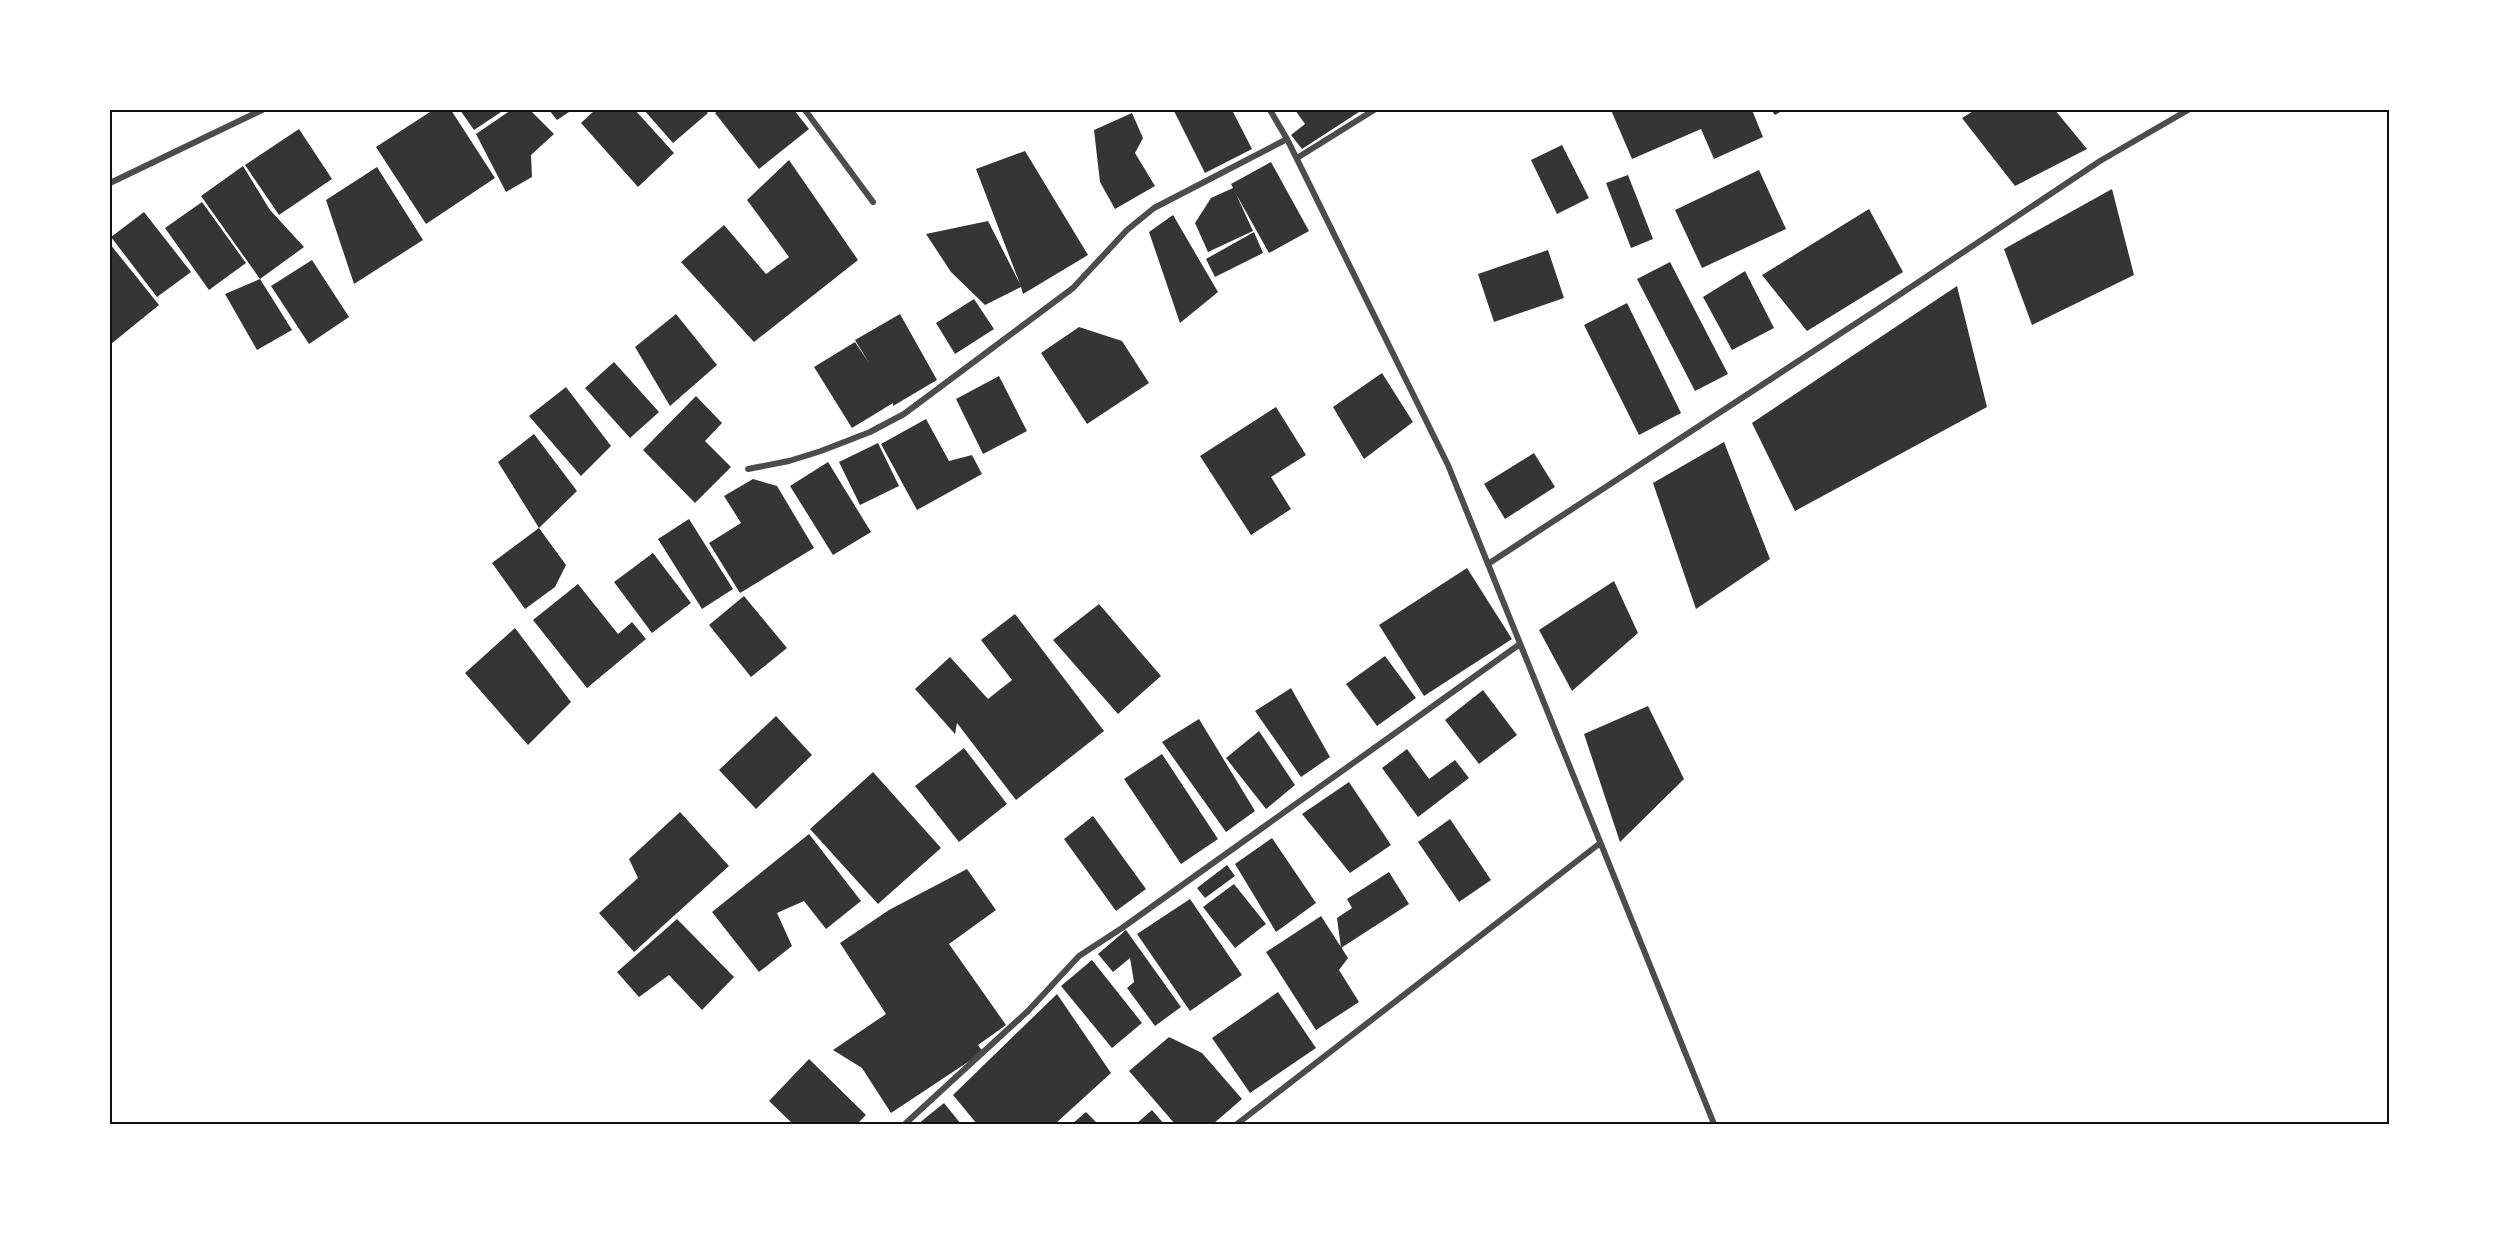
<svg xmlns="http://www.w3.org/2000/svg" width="2499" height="1234" font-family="Merriweather,serif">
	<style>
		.building { fill: #353535 }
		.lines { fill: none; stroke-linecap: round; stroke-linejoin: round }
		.minor { stroke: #4c4c4c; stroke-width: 6 }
		.neatline { fill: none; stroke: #111; stroke-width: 2 }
	</style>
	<rect width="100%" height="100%" fill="#fff"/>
	<path class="building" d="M433 110H451L495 178 426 224 376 147Z
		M460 110H504L474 130Z
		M511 110H530L554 134 531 155 532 177 506 192 476 134Z
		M549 110H572L557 120Z
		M595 110H635L674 153 638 187 581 123Z
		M644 110H705L708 113 673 143Z
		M719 110H794L809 129 759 169 715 113Z
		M1178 110H1232L1252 149 1205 173 1174 111Z
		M1295 110H1362L1302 149 1291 135 1305 124Z
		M1611 110H1752L1763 137 1714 159 1701 129 1632 159Z
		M1771 110H1783L1775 115Z
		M1975 110H2055L2087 149 2015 186 1962 118Z
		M1132 113 1143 138 1135 153 1155 186 1115 209 1100 182 1094 130Z
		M299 129 332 179 279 215 245 165Z
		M1562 145 1589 198 1557 214 1531 160Z
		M1025 151 1088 255 1023 294 1021 287 985 305 951 272 926 234 988 221 1020 284 976 169Z
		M789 160 858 260 754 342 681 262 724 225 766 274 789 257 747 200Z
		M1271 162 1309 231 1269 253 1236 194 1253 231 1208 252 1195 223 1211 198 1233 188 1231 184Z
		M243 166 270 210 304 247 260 279 201 196Z
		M377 167 423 240 354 284 326 200Z
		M1759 170 1786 229 1702 268 1675 210Z
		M1628 175 1653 239 1631 248 1606 183Z
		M2112 189 2134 275 2032 325 2004 249Z
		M202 202 246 263 209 290 165 228Z
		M1869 209 1903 272 1807 331 1762 275Z
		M144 212 191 272 157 297 111 237Z
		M1173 215 1218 292 1180 323 1149 232Z
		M1254 232 1263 253 1215 277 1206 259Z
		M110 244 159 305 111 344 110 342Z
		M1548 250 1564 298 1494 322 1478 274Z
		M312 260 349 317 309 344 271 286Z
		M1670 262 1728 374 1695 391 1637 279Z
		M1745 271 1774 328 1732 350 1703 297Z
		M260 279 292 330 257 350 225 294Z
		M1957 286 1987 407 1795 511 1752 423Z
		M974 299 994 329 955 354 936 323Z
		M1627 303 1681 413 1639 435 1584 325Z
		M676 314 717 365 670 406 635 347Z
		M900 314 937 380 893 406V403L852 428 814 367 855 342 869 363 855 340Z
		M1079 327 1122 341 1149 383 1087 424 1041 353Z
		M614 362 659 412 630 438 585 388Z
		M1382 373 1413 422 1364 459 1333 407Z
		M999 376 1027 431 983 454 956 399Z
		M566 387 611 446 581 476 529 416Z
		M696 396 722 423 705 441 731 467 695 503 643 450Z
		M1276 407 1306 455 1271 477 1291 509 1251 535 1200 456Z
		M926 419 949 461 972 455 982 474 917 510 881 444Z
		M534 434 577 491 539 528 498 462Z
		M1724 442 1770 559 1696 609 1653 483Z
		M878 443 899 486 860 505 839 462Z
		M1534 453 1555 487 1505 519 1484 484Z
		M828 462 871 532 833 555 790 486Z
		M753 479 777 486 814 548 740 593 709 543 741 523 724 496Z
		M689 519 733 589 702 609 658 539Z
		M539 528 566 565 555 587 525 609 492 563Z
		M653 553 691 603 652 633 614 582Z
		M1467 568 1512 639 1424 696 1379 625Z
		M1614 581 1638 633 1572 691 1539 630Z
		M578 584 618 634 632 622 646 639 587 688 533 620Z
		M744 596 787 648 751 677 709 625Z
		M1099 604 1161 676 1118 714 1053 640Z
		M1015 614 1104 731 1016 800 957 723 955 734 915 689 950 657 988 699 1012 680 981 640Z
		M515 628 571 702 528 745 465 673Z
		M1385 656 1416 698 1377 726 1346 684Z
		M1291 688 1330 757 1301 777 1255 711Z
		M1483 690 1517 735 1479 764 1445 720Z
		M1648 706 1684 779 1620 842 1584 734Z
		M776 716 812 755 756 809 719 770Z
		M1199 719 1255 811 1226 832 1162 742Z
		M1259 731 1295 785 1266 809 1226 758Z
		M964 748 1007 804 959 842 915 786Z
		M1407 749 1429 779 1455 760 1469 778 1418 817 1382 768Z
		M1162 754 1218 839 1181 864 1124 779Z
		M873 772 941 848 878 904 810 829Z
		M1349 782 1391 845 1350 873 1302 814Z
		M680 812 729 866 634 952 599 913 638 878 629 859Z
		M1093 816 1146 889 1116 911 1064 839Z
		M1450 819 1491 880 1459 902 1418 842Z
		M809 834 861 901 826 929 804 901 777 913 792 946 759 972 712 912Z
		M1272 838 1316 903 1276 932 1235 864Z
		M1227 865 1235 876 1205 898 1197 888Z
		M967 869 996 910 949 944 1006 1025 978 1045 983 1052 891 1113 862 1068 833 1050 886 1014 840 943 889 910Z
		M1389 872 1409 904 1341 948 1337 918 1352 908 1347 899Z
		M1234 884 1266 924 1235 948 1203 907Z
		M1190 899 1242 975 1190 1011 1137 934Z
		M1321 916 1348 958 1339 970 1359 1002 1316 1030 1266 952Z
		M677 919 734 977 702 1010 669 975 639 997 617 972Z
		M1126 930 1181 1007 1155 1026 1127 988 1134 982 1130 958 1113 972 1098 954Z
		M1092 960 1142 1023 1112 1048 1061 986Z
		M1278 992 1316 1048 1250 1093 1212 1038Z
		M1057 994 1111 1073 1055 1124H977L953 1095Z
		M1169 1037 1202 1053 1242 1099 1213 1124H1175L1129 1071Z
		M809 1059 866 1115 857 1124H793L769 1101Z
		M944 1103 961 1124H918Z
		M1152 1110 1164 1124H1136Z
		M1086 1112 1098 1124H1072Z"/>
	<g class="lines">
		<path class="minor" d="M805 110 873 202
			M1270 110 1287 139 1448 465 1714 1124
			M1297 158 1374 110
			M110 183 262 110
			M748 469 789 461 821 451 870 432 904 414 1073 288 1127 230 1154 208 1287 139
			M1488 564 1881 307 2100 161 2188 110
			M906 1123 1028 1011 1079 956 1122 928 1520 644
			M1237 1124 1599 844"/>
	</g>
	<rect width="2499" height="1234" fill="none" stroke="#ffffff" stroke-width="222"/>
	<rect x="111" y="111" width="2277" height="1012" class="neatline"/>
</svg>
